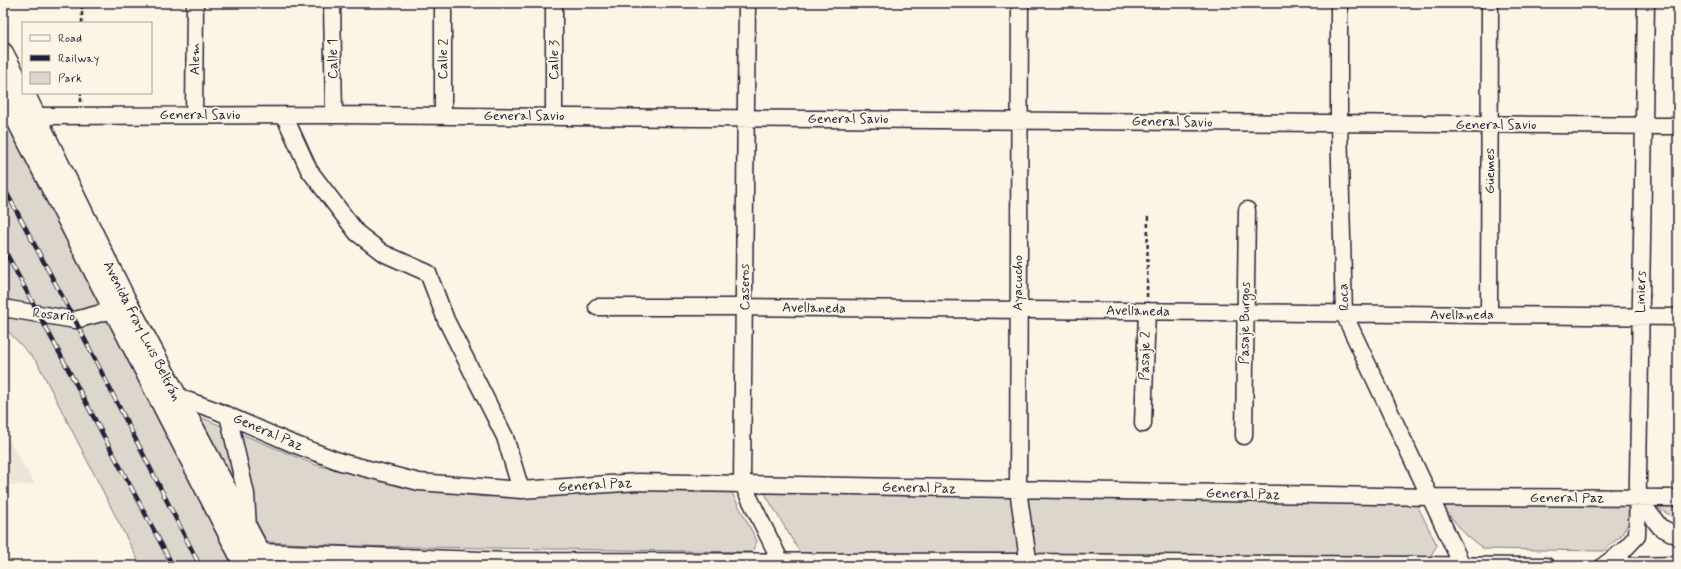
<svg xmlns="http://www.w3.org/2000/svg" width="1681" height="569" font-family="Mynerve,sans-serif">
	<style>
		.built { fill: #ece5d8 }
		.green { fill: #dcd6cc; stroke: #7f7c84 }
		.lines { fill: none; stroke-linecap: round; stroke-linejoin: round }
		.minor-casing { stroke: #22223b; stroke-width: 19 }
		.major-casing { stroke: #22223b; stroke-width: 23 }
		.path { stroke: #22223b; stroke-width: 2.5; stroke-dasharray: 4 3; stroke-linecap: butt }
		.minor { stroke: #fcf5e5; stroke-width: 16 }
		.major { stroke: #fcf5e5; stroke-width: 20 }
		.rail-casing { stroke: #22223b; stroke-width: 4.5 }
		.rail { stroke: #fcf5e5; stroke-width: 3; stroke-dasharray: 9; stroke-linecap: butt }
		.labels { text-anchor: middle; dominant-baseline: central; stroke-width: 3.5; stroke-linejoin: round; paint-order: stroke }
		.street-label { font-size: 14px; fill: #22223b; stroke: #fcf5e5 }
	</style>
	<rect width="100%" height="100%" fill="#fcf5e5"/>
	<filter id="ink" filterUnits="userSpaceOnUse"><feTurbulence type="fractalNoise" baseFrequency=".025" numOctaves="2"/><feDisplacementMap in="SourceGraphic" scale="8" xChannelSelector="R" yChannelSelector="G"/><feConvolveMatrix kernelMatrix="1 2 1 2 8 2 1 2 1" color-interpolation-filters="sRGB"/></filter>
	<g filter="url(#ink)">
		<path class="built" d="M3 430 35 485H3Z"/>
		<path class="green" d="M3 93 245 566H141L37 362 3 326Z
			M200 417 316 465 417 489 485 497 649 489 731 491 757 541 752 552 353 546 267 542Z
			M764 492 1417 505 1437 545 1430 557 802 556Z
			M1627 502 1630 520 1621 536 1603 551 1484 549 1468 537 1441 506Z
			M1678 503V520L1651 504Z"/>
		<g class="lines">
			<defs>
				<path id="minor" d="M332 3 334 115
					M747 3 742 483 783 566
					M1020 3 1018 490 1029 566
					M1339 3V123L1344 314 1462 565
					M194 115 195 3
					M284 115 309 170 357 233 383 253 428 273 446 320 505 437 521 490
					M443 116V3
					M554 117V3
					M27 121 36 116 334 115 1678 126
					M597 307H745L1678 317
					M3 308 75 320 113 310 124 304
					M1489 315 1490 3
					M175 396 215 410 291 443 341 462 419 482 521 490 638 482 1430 497 1678 498
					M228 415 246 494 248 528
					M1143 424 1147 311
					M1244 436 1247 210
					M1638 498 1660 527 1678 536
					M250 555 260 552 510 561 1029 562 1546 566
					M1603 566 1623 551 1637 536 1646 3
					M1623 566 1678 565"/>
				<path id="major" d="M3 53 23 91
					M3 93 245 566
					M24 93 127 303 267 566"/>
			</defs>
			<use href="#minor" class="minor-casing"/>
			<use href="#major" class="major-casing"/>
			<path class="path" d="M82 23V3
				M81 102V93
				M1147 297 1148 215"/>
			<use href="#minor" class="minor"/>
			<use href="#major" class="major"/>
			<defs>
				<path id="rail" d="M3 186 75 320 200 566
					M3 247 173 566"/>
			</defs>
			<use href="#rail" class="rail-casing"/>
			<use href="#rail" class="rail"/>
		</g>
	</g>
	<g class="labels">
		<g class="street-label">
			<text transform="translate(195 59) rotate(-90)">Alem</text>
			<text transform="translate(333 59) rotate(-91)">Calle 1</text>
			<text transform="translate(443 59) rotate(-90)">Calle 2</text>
			<text transform="translate(554 60) rotate(-90)">Calle 3</text>
			<text x="200" y="115">General Savio</text>
			<text x="524" y="116">General Savio</text>
			<text x="848" y="119">General Savio</text>
			<text transform="translate(1172 122) rotate(1)">General Savio</text>
			<text x="1496" y="125">General Savio</text>
			<text transform="translate(1490 171) rotate(-90)">Güemes</text>
			<text transform="translate(1018 283) rotate(-90)">Ayacucho</text>
			<text transform="translate(745 287) rotate(-90)">Caseros</text>
			<text transform="translate(1641 292) rotate(-89)">Liniers</text>
			<text transform="translate(1344 297) rotate(-94)">Roca</text>
			<text transform="translate(814 308) rotate(1)">Avellaneda</text>
			<text transform="translate(1138 311) rotate(1)">Avellaneda</text>
			<text transform="translate(54 315) rotate(5)">Rosario</text>
			<text x="1462" y="315">Avellaneda</text>
			<text transform="translate(1245 323) rotate(-89)">Pasaje Burgos</text>
			<text transform="translate(142 331) rotate(63)">Avenida Fray Luis Beltrán</text>
			<text transform="translate(1145 356) rotate(-88)">Pasaje 2</text>
			<text transform="translate(268 432) rotate(23)">General Paz</text>
			<text transform="translate(595 485) rotate(-4)">General Paz</text>
			<text transform="translate(919 488) rotate(1)">General Paz</text>
			<text transform="translate(1243 494) rotate(1)">General Paz</text>
			<text x="1567" y="498">General Paz</text>
		</g>
	</g>
	<rect width="1681" height="569" fill="none" stroke="#fcf5e5" stroke-width="16"/>
	<rect x="8" y="8" width="1665" height="553" fill="none" stroke="#22223b" stroke-width="1.5" filter="url(#ink)"/>
	<rect x="22" y="22" width="130" height="72" fill="#fcf5e5" stroke="#a5a1a1"/>
	<rect x="30" y="35" width="20" height="6" fill="#fcf5e5" stroke="#a5a1a1"/>
	<text x="58" y="42" font-size="12" fill="#22223b">Road</text>
	<rect x="30" y="55" width="20" height="6" fill="#22223b" stroke="#a5a1a1"/>
	<text x="58" y="62" font-size="12" fill="#22223b">Railway</text>
	<rect x="30" y="72" width="20" height="12" fill="#dcd6cc" stroke="#a5a1a1"/>
	<text x="58" y="82" font-size="12" fill="#22223b">Park</text>
</svg>
